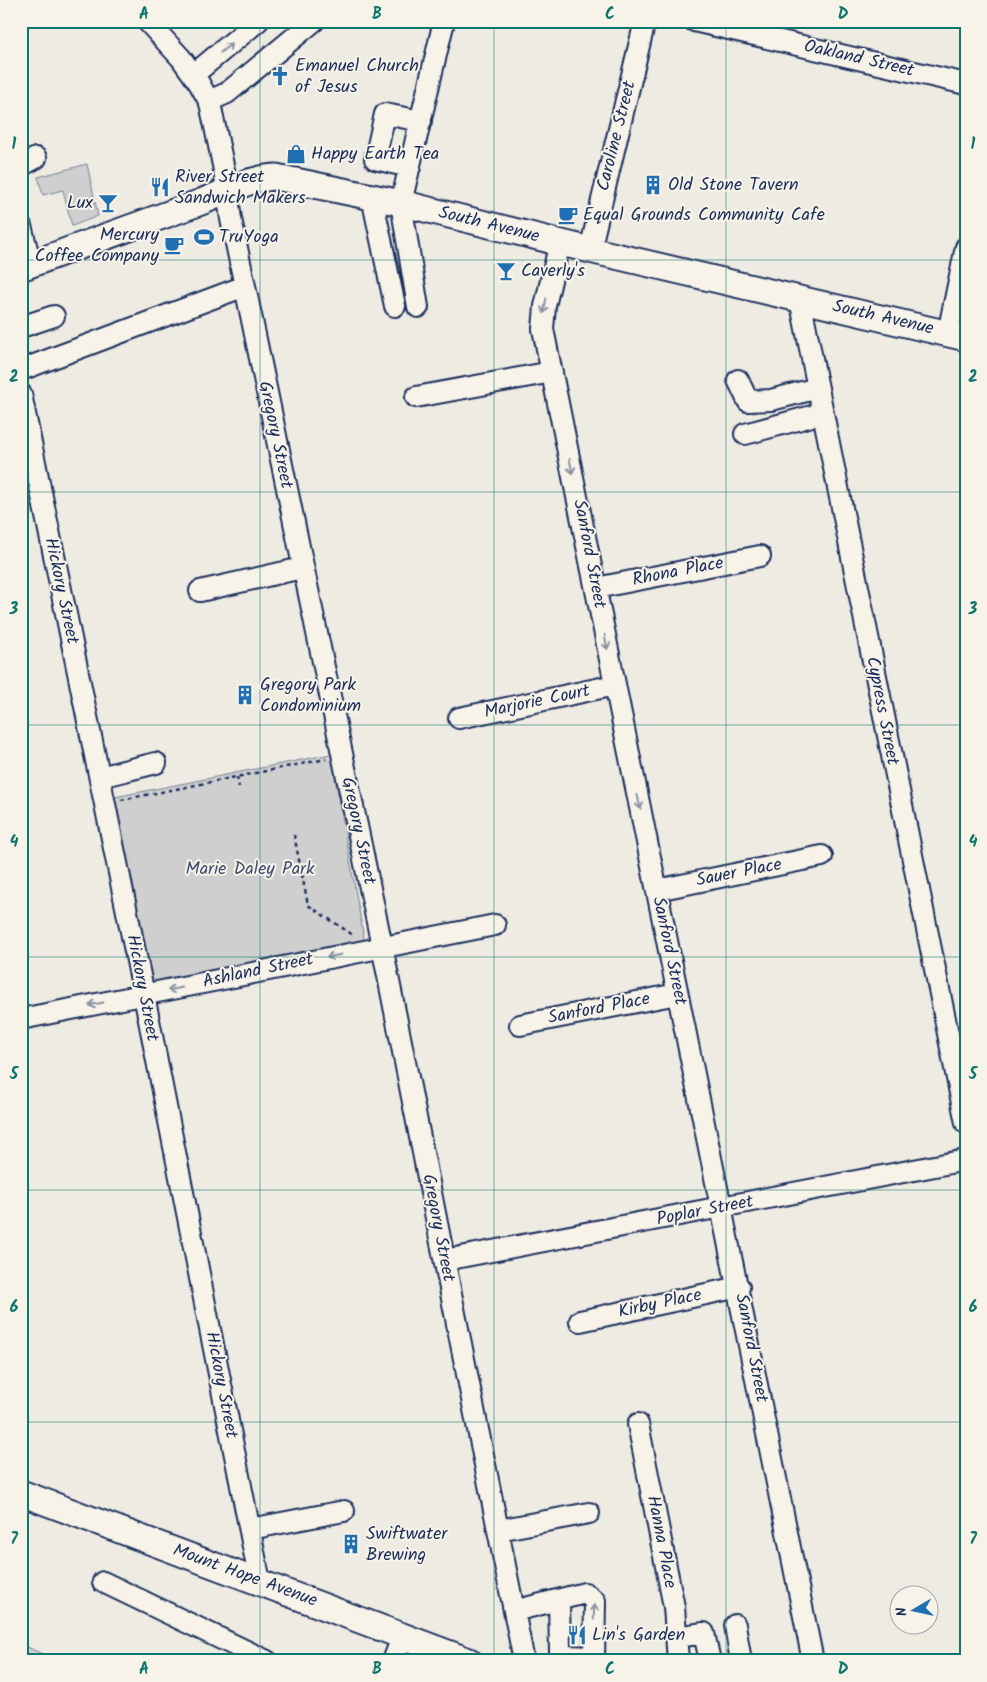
<svg xmlns="http://www.w3.org/2000/svg" width="987" height="1682" font-family="Kalam,sans-serif">
	<style>
		.green { fill: #cfcfcf; stroke: #757f96 }
		.lines { fill: none; stroke-linecap: round; stroke-linejoin: round }
		.minor-casing { stroke: #1b2f5e; stroke-width: 24 }
		.major-casing { stroke: #1b2f5e; stroke-width: 29 }
		.path { stroke: #1b2f5e; stroke-width: 2.5; stroke-dasharray: 4 4; stroke-linecap: butt }
		.minor { stroke: #f7f3e8; stroke-width: 20 }
		.major { stroke: #f7f3e8; stroke-width: 25 }
		.oneway { stroke: #8991a3 }
		.grid { fill: none; stroke: #0f766e; stroke-width: 1; stroke-opacity: 0.55 }
		.labels { text-anchor: middle; dominant-baseline: central; stroke-width: 4; stroke-linejoin: round; paint-order: stroke }
		.street-label { font-size: 18px; fill: #1b2f5e; stroke: #f7f3e8 }
		.poi-label { font-size: 18px; fill: #1b2f5e; stroke: #f7f3e8; text-anchor: start }
		.park-label { font-size: 18px; fill: #3f4f75; stroke: #f7f3e8 }
		.neatline { fill: none; stroke: #0f766e; stroke-width: 2 }
		.grid-label { font-size: 16px; text-anchor: middle; font-weight: bold; fill: #0f766e }
	</style>
	<rect width="100%" height="100%" fill="#eeebe2"/>
	<filter id="ink" filterUnits="userSpaceOnUse"><feTurbulence type="fractalNoise" baseFrequency=".02" numOctaves="2"/><feDisplacementMap in="SourceGraphic" scale="10" xChannelSelector="R" yChannelSelector="G"/><feConvolveMatrix kernelMatrix="1 2 1 2 8 2 1 2 1" color-interpolation-filters="sRGB"/></filter>
	<g filter="url(#ink)">
		<path class="green" d="M87 164 98 216 72 226 63 190 43 195 38 177Z
			M331 754 365 944 151 987 115 797Z
			M21 1644 57 1661H21Z"/>
		<g class="lines">
			<defs>
				<path id="minor" d="M147 21 181 58 199 83 210 103 224 170 231 219 382 946 524 1661
					M694 21 966 84
					M193 75 258 21
					M209 101 227 93 314 21
					M21 166 36 158
					M410 167 375 159 385 114 421 121
					M372 197 395 306
					M21 226 31 264
					M560 242 545 306 543 329 813 1661
					M590 250 645 21
					M800 299 966 1123
					M418 307 401 203 444 21
					M21 327 54 316
					M948 333 966 247
					M21 370 245 286
					M738 380 748 401 771 400 818 388
					M21 394 144 995 260 1582
					M416 397 552 372
					M745 434 823 413
					M596 588 760 556
					M200 591 302 568
					M459 718 615 685
					M100 777 156 763
					M657 890 822 856
					M21 1019 495 925
					M520 1025 677 994
					M445 1260 966 1160
					M580 1321 739 1287
					M638 1424 674 1607 678 1661
					M250 1529 344 1511
					M498 1530 589 1513
					M103 1582 267 1661
					M559 1600 560 1652 566 1656 594 1657
					M514 1611 585 1593 595 1601 594 1661
					M735 1625 741 1661
					M676 1637 704 1633 710 1661
					M393 1661 403 1635"/>
				<path id="major" d="M21 268C81 245 141 224 201 202 227 192 248 178 276 177L401 203 590 250 966 338
					M21 1493 469 1661"/>
			</defs>
			<use href="#minor" class="minor-casing"/>
			<use href="#major" class="major-casing"/>
			<path class="path" d="M237 777 239 787
				M121 800 326 759
				M294 835 308 905 353 935
				M21 1630 28 1660
				M21 1658 27 1660"/>
			<use href="#minor" class="minor"/>
			<use href="#major" class="major"/>
		</g>
		<defs><path id="oneway-shaft" d="M-6 0H5M1.5-3L5.5 0L1.5 3" fill="none" stroke-width="1.6" stroke-linecap="round" stroke-linejoin="round" transform="scale(1.25)"/></defs>
		<g class="oneway">
			<use href="#oneway-shaft" transform="translate(226 48) rotate(-39)"/>
			<use href="#oneway-shaft" transform="translate(545 306) rotate(99)"/>
			<use href="#oneway-shaft" transform="translate(571 466) rotate(79)"/>
			<use href="#oneway-shaft" transform="translate(606 642) rotate(79)"/>
			<use href="#oneway-shaft" transform="translate(639 802) rotate(78)"/>
			<use href="#oneway-shaft" transform="translate(334 956) rotate(168)"/>
			<use href="#oneway-shaft" transform="translate(175 989) rotate(168)"/>
			<use href="#oneway-shaft" transform="translate(96 1004) rotate(169)"/>
			<use href="#oneway-shaft" transform="translate(594 1612) rotate(-89)"/>
		</g>
	</g>
	<path class="grid" d="M260 21V1661M494 21V1661M726 21V1661M21 260H966M21 492H966M21 725H966M21 957H966M21 1190H966M21 1422H966"/>
	<defs>
		<symbol id="church-bare" viewBox="-9 -9 18 18"><path d="M-1.2-6h2.4v3.5h3.3v2.4h-3.3V6h-2.4V-.1h-3.3v-2.4h3.3Z" fill="#1f6fb2" stroke="#f7f3e8" stroke-width="2.5" paint-order="stroke"/></symbol>
		<symbol id="shop-bare" viewBox="-9 -9 18 18"><path d="M-5-2.5h2.3a2.7 3.5 0 0 1 5.4 0H5L5.5 6h-11ZM-1.5-2.5h3a1.5 2.3 0 0 0-3 0Z" fill="#1f6fb2" stroke="#f7f3e8" stroke-width="2.5" paint-order="stroke"/></symbol>
		<symbol id="building-bare" viewBox="-9 -9 18 18"><path d="M-4-6H4V6H1V3H-1V6H-4ZM-2.5-4.3h1.7v1.8h-1.7ZM.8-4.3h1.7v1.8H.8ZM-2.5-1h1.7V.8h-1.7ZM.8-1h1.7V.8H.8Z" fill="#1f6fb2" stroke="#f7f3e8" stroke-width="2.5" paint-order="stroke"/></symbol>
		<symbol id="restaurant-bare" viewBox="-9 -9 18 18"><path d="M-5-6h1v4h1v-4h1v4h1v-4h1v5L-1.5 .5V6h-2V.5L-5-1ZM5-6V6H3V1.5H1.5Q1.5-4 5-6Z" fill="#1f6fb2" stroke="#f7f3e8" stroke-width="2.5" paint-order="stroke"/></symbol>
		<symbol id="bar-bare" viewBox="-9 -9 18 18"><path d="M-6-5H6L.8 .8V4.5H3.5V6h-7V4.5H-.8V.8Z" fill="#1f6fb2" stroke="#f7f3e8" stroke-width="2.5" paint-order="stroke"/></symbol>
		<symbol id="cafe-bare" viewBox="-9 -9 18 18"><path d="M-5.5-4.5H6V0H3Q3 3.5 0 3.5H-2.5Q-5.5 3.5-5.5 0ZM3-3.2v2h1.7v-2ZM-6 4.5H4V6H-6Z" fill="#1f6fb2" stroke="#f7f3e8" stroke-width="2.5" paint-order="stroke"/></symbol>
		<symbol id="stadium-bare" viewBox="-9 -9 18 18"><path d="M0-5a6.5 5 0 1 0 0 10a6.5 5 0 1 0 0-10ZM-3.5-1.8h7v3.6h-7Z" fill="#1f6fb2" stroke="#f7f3e8" stroke-width="2.5" paint-order="stroke"/></symbol>
	</defs>
	<g fill-rule="evenodd">
		<use href="#church-bare" x="266" y="62" width="28" height="28"/>
		<use href="#shop-bare" x="282" y="140" width="28" height="28"/>
		<use href="#building-bare" x="639" y="171" width="28" height="28"/>
		<use href="#restaurant-bare" x="146" y="173" width="28" height="28"/>
		<use href="#bar-bare" x="94" y="189" width="28" height="28"/>
		<use href="#cafe-bare" x="554" y="201" width="28" height="28"/>
		<use href="#stadium-bare" x="190" y="223" width="28" height="28"/>
		<use href="#cafe-bare" x="160" y="231" width="28" height="28"/>
		<use href="#bar-bare" x="492" y="257" width="28" height="28"/>
		<use href="#building-bare" x="231" y="681" width="28" height="28"/>
		<use href="#building-bare" x="337" y="1530" width="28" height="28"/>
		<use href="#restaurant-bare" x="563" y="1621" width="28" height="28"/>
	</g>
	<g class="labels">
		<g class="street-label">
			<text transform="translate(859 59) rotate(13)">Oakland Street</text>
			<text transform="translate(617 136) rotate(-76)">Caroline Street</text>
			<text transform="translate(489 225) rotate(14)">South Avenue</text>
			<text transform="translate(883 318) rotate(13)">South Avenue</text>
			<text transform="translate(275 435) rotate(78)">Gregory Street</text>
			<text transform="translate(589 554) rotate(79)">Sanford Street</text>
			<text transform="translate(678 572) rotate(-11)">Rhona Place</text>
			<text transform="translate(61 591) rotate(78)">Hickory Street</text>
			<text transform="translate(537 702) rotate(-12)">Marjorie Court</text>
			<text transform="translate(882 711) rotate(79)">Cypress Street</text>
			<text transform="translate(358 831) rotate(78)">Gregory Street</text>
			<text transform="translate(739 873) rotate(-11)">Sauer Place</text>
			<text transform="translate(669 951) rotate(78)">Sanford Street</text>
			<text transform="translate(258 971) rotate(-12)">Ashland Street</text>
			<text transform="translate(142 988) rotate(79)">Hickory Street</text>
			<text transform="translate(599 1009) rotate(-11)">Sanford Place</text>
			<text transform="translate(705 1211) rotate(-11)">Poplar Street</text>
			<text transform="translate(438 1228) rotate(79)">Gregory Street</text>
			<text transform="translate(660 1304) rotate(-12)">Kirby Place</text>
			<text transform="translate(751 1348) rotate(79)">Sanford Street</text>
			<text transform="translate(221 1385) rotate(79)">Hickory Street</text>
			<text transform="translate(661 1542) rotate(79)">Hanna Place</text>
			<text transform="translate(245 1576) rotate(20)">Mount Hope Avenue</text>
		</g>
		<g class="poi-label">
			<text x="295" y="66">Emanuel Church<tspan x="295" dy="21">of Jesus</tspan></text>
			<text x="311" y="154">Happy Earth Tea</text>
			<text x="175" y="177">River Street<tspan x="175" dy="21">Sandwich Makers</tspan></text>
			<text x="668" y="185">Old Stone Tavern</text>
			<text x="93" y="203" text-anchor="end">Lux</text>
			<text x="583" y="215">Equal Grounds Community Cafe</text>
			<text x="159" y="235" text-anchor="end">Mercury<tspan x="159" dy="21">Coffee Company</tspan></text>
			<text x="219" y="237">TruYoga</text>
			<text x="521" y="271">Caverly's</text>
			<text x="260" y="685">Gregory Park<tspan x="260" dy="21">Condominium</tspan></text>
			<text x="366" y="1534">Swiftwater<tspan x="366" dy="21">Brewing</tspan></text>
			<text x="592" y="1635">Lin's Garden</text>
		</g>
		<g class="park-label">
			<text x="250" y="869">Marie Daley Park</text>
		</g>
	</g>
	<rect width="987" height="1682" fill="none" stroke="#f7f3e8" stroke-width="55"/>
	<g transform="translate(914 1610) rotate(261)"><circle r="24" fill="#f7f3e8" stroke="#9fa5b1"/>
	<path d="M0-4L9 19L0 12L-9 19Z" fill="#1f6fb2"/>
	<text y="-8" font-size="14" font-weight="bold" text-anchor="middle" fill="#1b2f5e">N</text>
	</g>
	<rect x="28" y="28" width="932" height="1626" class="neatline"/>
	<g class="grid-label">
		<text x="144" y="19">A</text>
		<text x="377" y="19">B</text>
		<text x="610" y="19">C</text>
		<text x="843" y="19">D</text>
		<text x="14" y="149">1</text>
		<text x="973" y="149">1</text>
		<text x="14" y="382">2</text>
		<text x="973" y="382">2</text>
		<text x="14" y="614">3</text>
		<text x="973" y="614">3</text>
		<text x="14" y="847">4</text>
		<text x="973" y="847">4</text>
		<text x="14" y="1079">5</text>
		<text x="973" y="1079">5</text>
		<text x="14" y="1312">6</text>
		<text x="973" y="1312">6</text>
		<text x="14" y="1544">7</text>
		<text x="973" y="1544">7</text>
		<text x="144" y="1674">A</text>
		<text x="377" y="1674">B</text>
		<text x="610" y="1674">C</text>
		<text x="843" y="1674">D</text>
	</g>
</svg>
